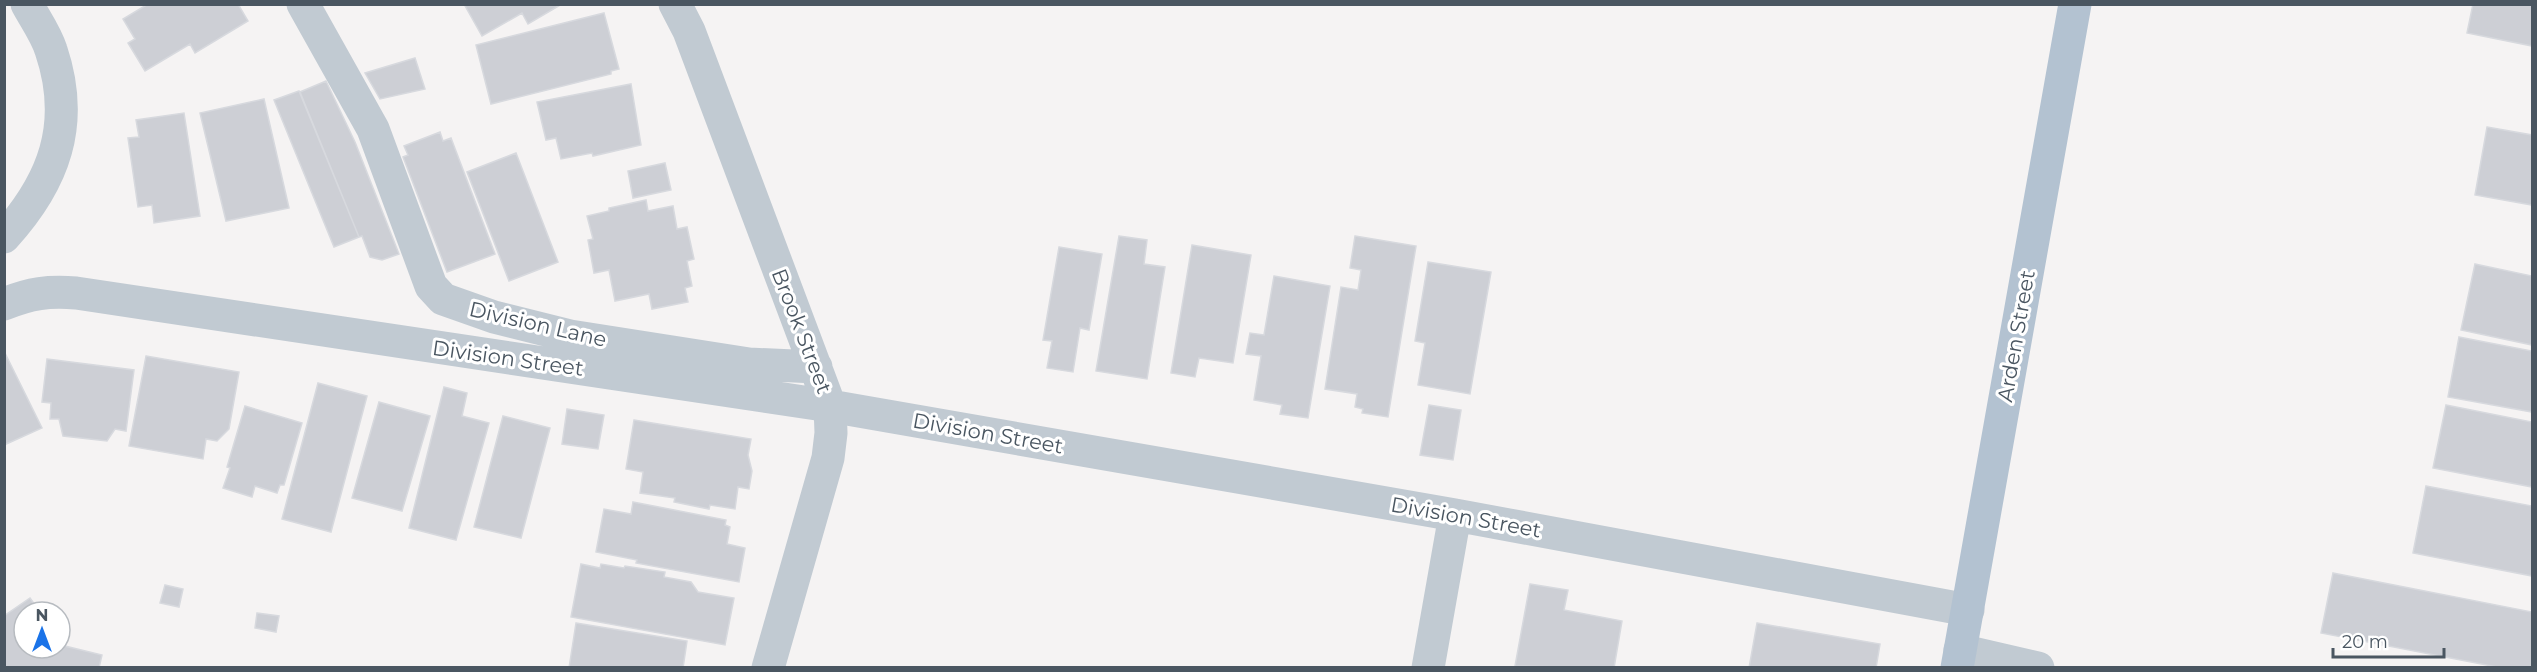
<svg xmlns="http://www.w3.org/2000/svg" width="2537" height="672" font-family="Montserrat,sans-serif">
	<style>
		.building { fill: #cdcfd5; stroke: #d7d9de; stroke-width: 1.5 }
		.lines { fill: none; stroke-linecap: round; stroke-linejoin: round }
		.minor { stroke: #c1cad2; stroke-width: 33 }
		.major { stroke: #b3c2d1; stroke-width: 33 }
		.labels { text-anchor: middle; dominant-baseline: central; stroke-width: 6; stroke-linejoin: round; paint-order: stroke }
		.street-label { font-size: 21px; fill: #4a5661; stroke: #fff }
	</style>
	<rect width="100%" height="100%" fill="#f5f3f3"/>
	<path class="building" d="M148 4H238L248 21 195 53 190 44 145 71 128 43 135 39 123 19Z
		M464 4H562L528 24 522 13 482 36Z
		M2473 4H2532V46L2467 33Z
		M604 13 619 69 611 71V74L491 104 476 45Z
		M415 58 425 89 380 99 365 73Z
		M326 81 355 142 399 254 382 260 370 257 362 236 359 237 300 92Z
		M631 84 641 145 593 156 592 153 561 159 556 138 546 140 537 102Z
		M299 91 359 237 334 247 274 100Z
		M264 99 289 208 226 221 200 113Z
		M184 113 200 216 154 223 152 205 138 207 128 138 139 137 136 120Z
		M2487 127 2532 135V205L2475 195Z
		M440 132 443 141 451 138 495 254 447 272 403 157 408 155 404 146Z
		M516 153 558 262 509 281 467 172Z
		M665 163 671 190 633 198 628 171Z
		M646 200 648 211 673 206 677 229 687 227 694 259 687 261 692 286 685 288 688 302 652 309 649 294 615 301 609 270 594 273 588 240 593 239 587 216 609 211V208Z
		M1119 236 1147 240 1144 264 1165 267 1147 379 1096 371Z
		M1355 236 1416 246 1388 417 1362 413 1363 409 1355 407 1357 394 1325 389 1341 287 1358 290 1361 270 1350 268Z
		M1192 245 1251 255 1233 363 1199 358 1195 377 1171 373Z
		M1059 247 1102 254 1089 330 1080 328 1073 372 1047 368 1052 341 1043 340Z
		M1428 262 1491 272 1470 394 1418 385 1425 343 1415 341Z
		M2475 264 2532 276V345L2461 330Z
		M1274 276 1330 286 1308 418 1280 414 1282 405 1254 400 1261 356 1246 354 1250 333 1264 335Z
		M2459 337 2532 351V412L2448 397Z
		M4 351 42 428 4 445Z
		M146 356 239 372 229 429 217 441 206 439 203 459 129 446Z
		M47 359 134 370 126 431 115 429 107 441 63 436 59 419H50L51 403 42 402Z
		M318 383 367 396 331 532 282 519Z
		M444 387 467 393 462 416 489 423 456 540 409 528Z
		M379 402 430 416 402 511 352 498Z
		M1429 405 1461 410 1453 460 1420 455Z
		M2446 405 2532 422V487L2433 468Z
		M245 406 302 423 284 485H280L277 493 255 486 252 497 223 488 230 468 227 467Z
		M567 409 604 415 598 449 562 444Z
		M503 416 550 428 521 538 474 527Z
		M634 420 751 439 748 455 752 471 749 489 738 487 735 509 710 505 709 509 674 502 675 498 640 493 643 472 626 469Z
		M2426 486 2532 506V576L2413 553Z
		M633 502 726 520 725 525 730 527 727 544 745 548 739 582 636 563 637 560 596 552 604 509 631 514Z
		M581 564 600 568 601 564 624 568 625 566 665 572 664 577 691 582 698 592 734 598 725 645 571 617Z
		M2333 573 2532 612V668H2502L2321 633Z
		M1530 584 1568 590 1564 610 1622 621 1614 668 1515 666Z
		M165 585 183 589 179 607 160 603Z
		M30 598 40 612H24V648H60V638L65 646 102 655 99 668H4V616Z
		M257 613 279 616 276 632 255 628Z
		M576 623 687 641 683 668H569Z
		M1757 623 1880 644 1876 668H1749Z"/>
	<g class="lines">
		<path class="minor" d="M303 4 373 129 431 286 443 299 494 317 570 336 749 364 816 367
			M675 4 689 31 830 406 831 433 828 458 768 668
			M4 237C54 182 76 124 51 50 46 34 35 19 27 4
			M4 304C31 293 48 291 76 293L830 406 1455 515 1968 610
			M1960 650 2038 668
			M1428 668 1455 515"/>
		<path class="major" d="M1957 668 2075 4"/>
	</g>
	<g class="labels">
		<g class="street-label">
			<text transform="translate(538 324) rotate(13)">Division Lane</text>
			<text transform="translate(802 331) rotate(69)">Brook Street</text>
			<text transform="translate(2016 336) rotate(-80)">Arden Street</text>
			<text transform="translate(508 358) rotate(8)">Division Street</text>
			<text transform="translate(988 433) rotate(10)">Division Street</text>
			<text transform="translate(1466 517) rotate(10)">Division Street</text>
		</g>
	</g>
	<rect width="2537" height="672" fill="none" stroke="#4a5661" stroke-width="12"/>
	<g transform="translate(42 630)"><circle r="28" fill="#ffffff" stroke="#b7bbc0" stroke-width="1.5"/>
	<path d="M0-4.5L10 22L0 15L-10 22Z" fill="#1a73e8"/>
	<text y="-9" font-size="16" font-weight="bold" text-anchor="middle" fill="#4a5661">N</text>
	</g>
	<path d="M2333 648v9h111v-9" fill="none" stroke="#4a5661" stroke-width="3"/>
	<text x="2342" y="648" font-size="18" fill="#4a5661" stroke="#ffffff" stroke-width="4.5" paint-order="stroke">20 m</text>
</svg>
